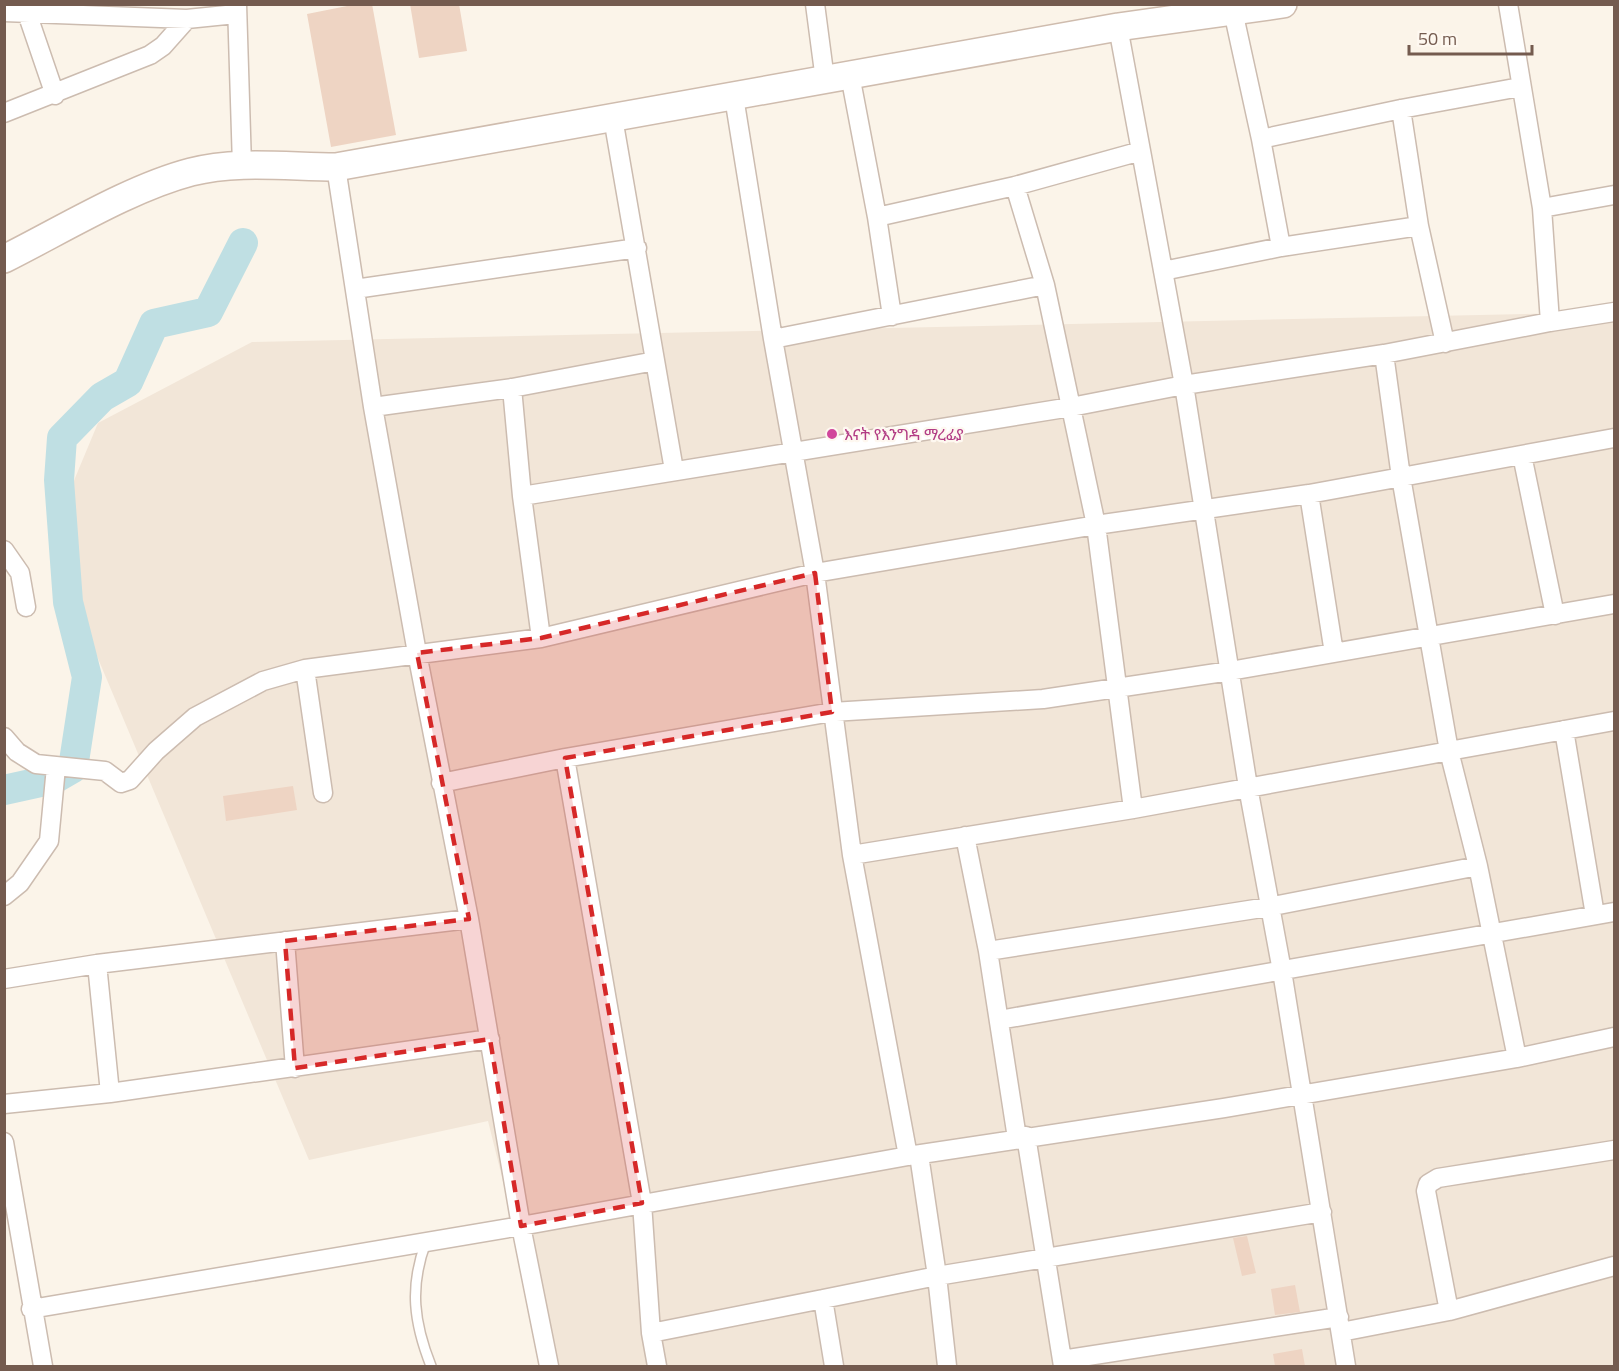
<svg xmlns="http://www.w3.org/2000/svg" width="1619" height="1371" font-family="'Titillium Web','Noto Sans Ethiopic',sans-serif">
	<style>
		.residential { fill: #f2e6d8 }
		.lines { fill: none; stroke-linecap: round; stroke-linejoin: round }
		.river { stroke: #bfdfe3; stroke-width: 30 }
		.building { fill: #eed4c3 }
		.lane-casing { stroke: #ccbcb0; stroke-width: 12 }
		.street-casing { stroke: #ccbcb0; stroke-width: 21 }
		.secondary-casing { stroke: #cfbcae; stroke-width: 30 }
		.lane { stroke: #fff; stroke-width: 9 }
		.street { stroke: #fff; stroke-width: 18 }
		.secondary { stroke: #fff; stroke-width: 27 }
		.marked { fill: #d62828; fill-opacity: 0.2; stroke: #d62828; stroke-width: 4.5; stroke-dasharray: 12 8; stroke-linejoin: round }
		.hotel-dot { fill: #d1479c; stroke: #fef8f0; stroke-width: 2 }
		.labels { text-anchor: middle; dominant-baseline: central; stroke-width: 4.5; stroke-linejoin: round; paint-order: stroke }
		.hotel-label { font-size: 16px; fill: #b23c85; stroke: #fef8f0; text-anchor: start }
	</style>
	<rect width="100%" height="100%" fill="#fbf4e9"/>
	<path class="residential" d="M1614 312V1366H549L488 1121 309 1160 86 630 55 526 98 423 252 342Z"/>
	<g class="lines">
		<path class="river" d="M4 790 54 779 73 768 87 677 68 602 59 480 62 438 102 397 128 382 154 324 208 312 243 243"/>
	</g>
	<path class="building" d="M357 4H372L396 135 331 147 307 14Z
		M410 4H459L467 51 419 58Z
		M293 786 297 810 226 821 223 796Z
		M1247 1236 1256 1273 1242 1276 1233 1238Z
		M1295 1285 1300 1312 1275 1315 1271 1289Z
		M1302 1349 1305 1366H1275L1273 1354Z"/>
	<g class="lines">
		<defs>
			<path id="lane" d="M426 1242C409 1287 414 1323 431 1366"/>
			<path id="street" d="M237 4 242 166
				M815 4 825 80
				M1508 4 1542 208 1614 195
				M1233 11 1261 139 1401 109 1520 87
				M4 12 187 19 236 14
				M27 13 55 95
				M850 75 877 217 892 316
				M734 97 773 339 1045 285
				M4 113 150 55 163 46 187 19
				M613 118 674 470
				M1261 139 1281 247 1419 226 1401 109
				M1141 151 1184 385 1248 787 1282 971 1346 1366
				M336 167 373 407 417 653 469 919 521 1226 549 1366
				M1015 186 1141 151 1118 27
				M1542 208 1550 322
				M877 217 1015 186 1045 285 1096 525 1133 809
				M1419 226 1445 343
				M1163 271 1281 247
				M355 289 637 248
				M773 339 815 573 852 855 908 1156
				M1384 354 1401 477 1449 751 1614 721
				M512 388 522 496 541 638
				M373 407 512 388 655 361
				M1522 455 1555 615
				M1309 494 1334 653
				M522 496 1071 407 1184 385 1384 354 1550 322 1614 312
				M4 550 20 573 26 607
				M305 669 323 793
				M1564 730 1595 915
				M4 737 17 752 36 764 105 771 121 783 130 780 156 751 195 717 263 681 305 669 541 638 815 573 1096 525 1309 494 1614 438
				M565 758 642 1203 651 1333 657 1366
				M441 783 565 758 832 712 1043 699 1230 671 1614 604
				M965 836 988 951 1017 1138
				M852 855 1133 809 1449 751 1478 866 1517 1058
				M4 896 20 883 49 841 56 767
				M285 941 295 1068
				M988 951 1268 907 1478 866
				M97 964 110 1093
				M4 979 97 964 469 919
				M999 1020 1614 912
				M4 1104 110 1093 490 1039
				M1026 1136 1063 1366
				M4 1142 43 1366
				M31 1309 521 1226 908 1156 1224 1108 1517 1058 1614 1037
				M1449 1311 1426 1191 1428 1184 1438 1178 1614 1150
				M1341 1332 1449 1311 1614 1266
				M651 1333 823 1299
				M1062 1360 1339 1317
				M834 1366 823 1299 937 1276 919 1155
				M947 1366 937 1276 1322 1212"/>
			<path id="secondary" d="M4 259C62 230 130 188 191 172 237 160 289 167 336 167L1118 27 1283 4"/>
		</defs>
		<use href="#lane" class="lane-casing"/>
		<use href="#street" class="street-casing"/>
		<use href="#secondary" class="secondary-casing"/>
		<use href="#lane" class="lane"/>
		<use href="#street" class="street"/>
		<use href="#secondary" class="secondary"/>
	</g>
	<path class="marked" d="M815 573 832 712 565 758 642 1203 521 1226 490 1039 295 1068 285 941 469 919 417 653 541 638Z"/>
	<circle class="hotel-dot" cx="832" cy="434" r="6"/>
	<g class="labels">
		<g class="hotel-label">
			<text x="844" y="434">እናት የእንግዳ ማረፊያ</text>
		</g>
	</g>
	<rect width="1619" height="1371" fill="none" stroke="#745b4f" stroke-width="12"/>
	<path d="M1409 45v9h123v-9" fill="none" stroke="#745b4f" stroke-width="3"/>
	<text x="1418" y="45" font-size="18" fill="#745b4f" stroke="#fef8f0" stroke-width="4.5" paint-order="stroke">50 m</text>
</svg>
